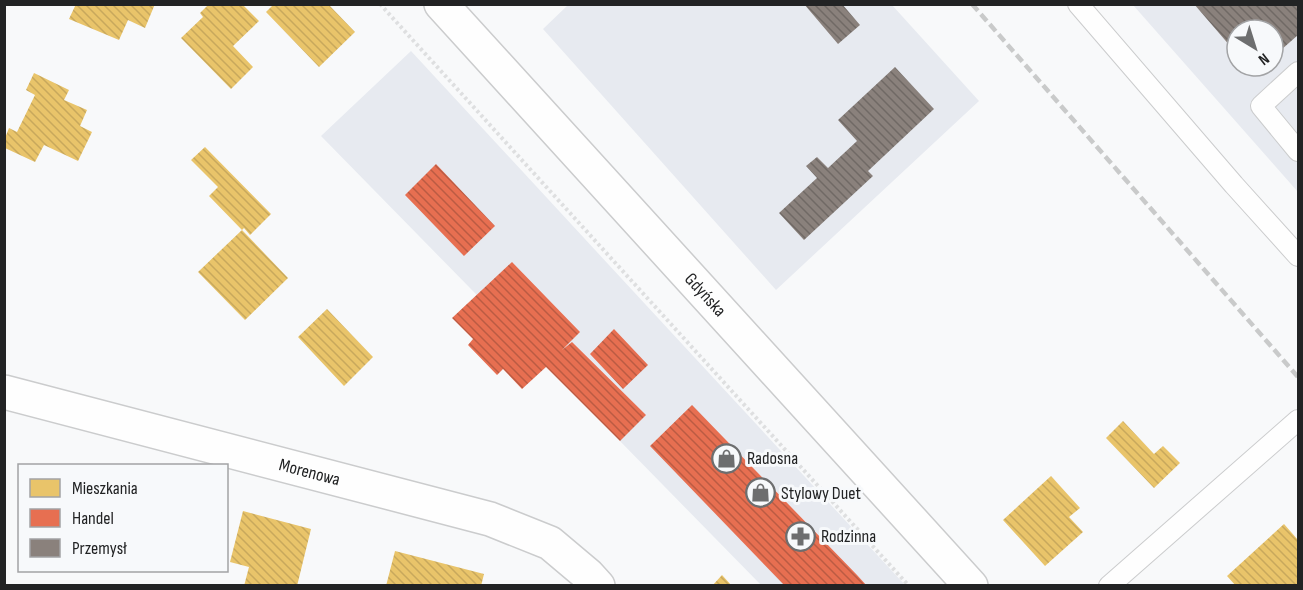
<svg xmlns="http://www.w3.org/2000/svg" width="1303" height="590" font-family="'Sofia Sans Condensed',sans-serif">
	<style>
		.built { fill: #e7eaf0; fill-rule: evenodd }
		.homes { fill: url(#homes-back-hatch) }
		.shops { fill: url(#shops-back-hatch) }
		.industry { fill: url(#industry-back-hatch) }
		.lines { fill: none; stroke-linecap: round; stroke-linejoin: round }
		.lane-casing { stroke: #cbcccd; stroke-width: 22 }
		.street-casing { stroke: #cbcccd; stroke-width: 36 }
		.secondary-casing { stroke: #cbcccd; stroke-width: 36 }
		.path { stroke: #dedfe0; stroke-width: 4; stroke-dasharray: 3 3; stroke-linecap: butt }
		.lane { stroke: #fefefe; stroke-width: 20 }
		.street { stroke: #fefefe; stroke-width: 33 }
		.secondary { stroke: #fefefe; stroke-width: 33 }
		.rail { stroke: #c9caca; stroke-width: 4.5; stroke-dasharray: 9 4.5; stroke-linecap: butt }
		.labels { text-anchor: middle; dominant-baseline: central; stroke-width: 6; stroke-linejoin: round; paint-order: stroke }
		.street-label { font-size: 18px; fill: #222324; stroke: #f7f9fb }
		.poi-label { font-size: 18px; fill: #222324; stroke: #f7f9fb; text-anchor: start }
	</style>
	<defs>
		<pattern id="homes-back-hatch" width="6" height="6" patternUnits="userSpaceOnUse" patternTransform="scale(1.5)"><rect width="6" height="6" fill="#e9c46a"/><path d="M-1 5l2 2M0 0l6 6M5-1l2 2" fill="none" stroke="#c8a85c"/></pattern>
		<pattern id="shops-back-hatch" width="6" height="6" patternUnits="userSpaceOnUse" patternTransform="scale(1.5)"><rect width="6" height="6" fill="#e76f51"/><path d="M-1 5l2 2M0 0l6 6M5-1l2 2" fill="none" stroke="#bb5b43"/></pattern>
		<pattern id="industry-back-hatch" width="6" height="6" patternUnits="userSpaceOnUse" patternTransform="scale(1.5)"><rect width="6" height="6" fill="#8a817c"/><path d="M-1 5l2 2M0 0l6 6M5-1l2 2" fill="none" stroke="#706965"/></pattern>
	</defs>
	<rect width="100%" height="100%" fill="#f8f9fa"/>
	<path class="built" d="M568 5H892L979 101 776 290 543 29Z
		M1133 5H1298V192ZM1237 30H1273V66H1237Z
		M411 51 905 585H761L321 136Z"/>
	<path class="homes" d="M76 4H155L145 28 128 20 119 40 69 19Z
		M209 4H242L259 21 233 46 253 67 231 89 181 38 203 17 200 13Z
		M274 4H328L355 32 319 67 266 12Z
		M34 73 69 90 64 100 87 110 80 126 92 132 78 161 44 145 35 162 5 148V138L9 128 17 132 35 95 26 90Z
		M205 147 271 214 250 235 244 228 242 230 209 196 218 187 191 160Z
		M242 230 288 278 245 320 198 272Z
		M327 309 373 357 344 386 298 337Z
		M1123 421 1154 454 1163 446 1180 463 1154 488 1106 438Z
		M1051 476 1080 508 1069 517 1083 532 1045 566 1003 520Z
		M243 511 311 529 297 586H244L249 567 230 562Z
		M1284 524 1298 540V586H1236L1227 576Z
		M395 551 484 574 481 586H386Z
		M722 575 732 586H712Z"/>
	<path class="shops" d="M436 164 495 226 464 256 405 195Z
		M512 262 580 332 562 350 572 342 646 415 620 441 546 367 522 389 503 369 497 375 468 345 473 339 452 318Z
		M614 329 648 365 623 389 590 354Z
		M692 405 857 575 867 586H785L650 446Z"/>
	<path class="industry" d="M804 4H842L860 25 838 44Z
		M1194 4H1298V35L1273 57V30H1237V54Z
		M1247 66H1263L1254 73Z
		M895 67 934 109 868 171 873 176 804 240 779 213 817 178 806 166 817 157 828 168 857 141 838 120Z"/>
	<g class="lines">
		<defs>
			<path id="lane" d="M1078 4 1234 185 1298 256
				M1298 72 1261 106 1298 151
				M1109 586 1298 420"/>
			<g id="street">
				<path id="s1" d="M4 392 490 519 550 543 588 575 598 586"/>
			</g>
			<g id="secondary">
				<path id="s2" d="M441 4 971 586"/>
			</g>
		</defs>
		<use href="#lane" class="lane-casing"/>
		<use href="#street" class="street-casing"/>
		<use href="#secondary" class="secondary-casing"/>
		<path class="path" d="M380 4 909 586"/>
		<use href="#lane" class="lane"/>
		<use href="#street" class="street"/>
		<use href="#secondary" class="secondary"/>
		<path class="rail" d="M972 4 1298 377"/>
	</g>
	<defs>
		<symbol id="shop-ring" viewBox="-11 -11 22 22"><circle r="9.5" fill="#f7f9fb" stroke="#6d6e6f" stroke-width="1.5"/><path d="M-5-2.5h2.3a2.7 3.5 0 0 1 5.4 0H5L5.5 6h-11ZM-1.5-2.5h3a1.5 2.3 0 0 0-3 0Z" fill="#6d6e6f"/></symbol>
		<symbol id="pharmacy-ring" viewBox="-11 -11 22 22"><circle r="9.5" fill="#f7f9fb" stroke="#6d6e6f" stroke-width="1.5"/><path d="M-2-6h4v4h4v4h-4v4h-4v-4h-4v-4h4Z" fill="#6d6e6f"/></symbol>
	</defs>
	<g fill-rule="evenodd">
		<use href="#shop-ring" x="710" y="442" width="33" height="33"/>
		<use href="#shop-ring" x="744" y="476" width="33" height="33"/>
		<use href="#pharmacy-ring" x="784" y="520" width="33" height="33"/>
	</g>
	<g class="labels">
		<g class="street-label">
			<text stroke="none"><textPath href="#s2" startOffset="393">Gdyńska</textPath></text>
			<text stroke="none"><textPath href="#s1" startOffset="316">Morenowa</textPath></text>
		</g>
		<g class="poi-label">
			<text x="747" y="458">Radosna</text>
			<text x="781" y="493">Stylowy Duet</text>
			<text x="821" y="536">Rodzinna</text>
		</g>
	</g>
	<rect width="1303" height="590" fill="none" stroke="#222324" stroke-width="12"/>
	<rect x="18" y="464" width="210" height="108" fill="#f7f9fb" stroke="#a2a3a5" stroke-width="1.5"/>
	<rect x="30" y="479" width="30" height="18" fill="#e9c46a" stroke="#a2a3a5" stroke-width="1.5"/>
	<text x="72" y="494" font-size="18" fill="#222324">Mieszkania</text>
	<rect x="30" y="509" width="30" height="18" fill="#e76f51" stroke="#a2a3a5" stroke-width="1.5"/>
	<text x="72" y="524" font-size="18" fill="#222324">Handel</text>
	<rect x="30" y="539" width="30" height="18" fill="#8a817c" stroke="#a2a3a5" stroke-width="1.5"/>
	<text x="72" y="554" font-size="18" fill="#222324">Przemysł</text>
	<g transform="translate(1255 48) rotate(142)"><circle r="28" fill="#f7f9fb" stroke="#a2a3a5" stroke-width="1.5"/>
	<path d="M0-4.5L10 22L0 15L-10 22Z" fill="#6d6e6f"/>
	<text y="-9" font-size="16" font-weight="bold" text-anchor="middle" fill="#222324">N</text>
	</g>
</svg>
